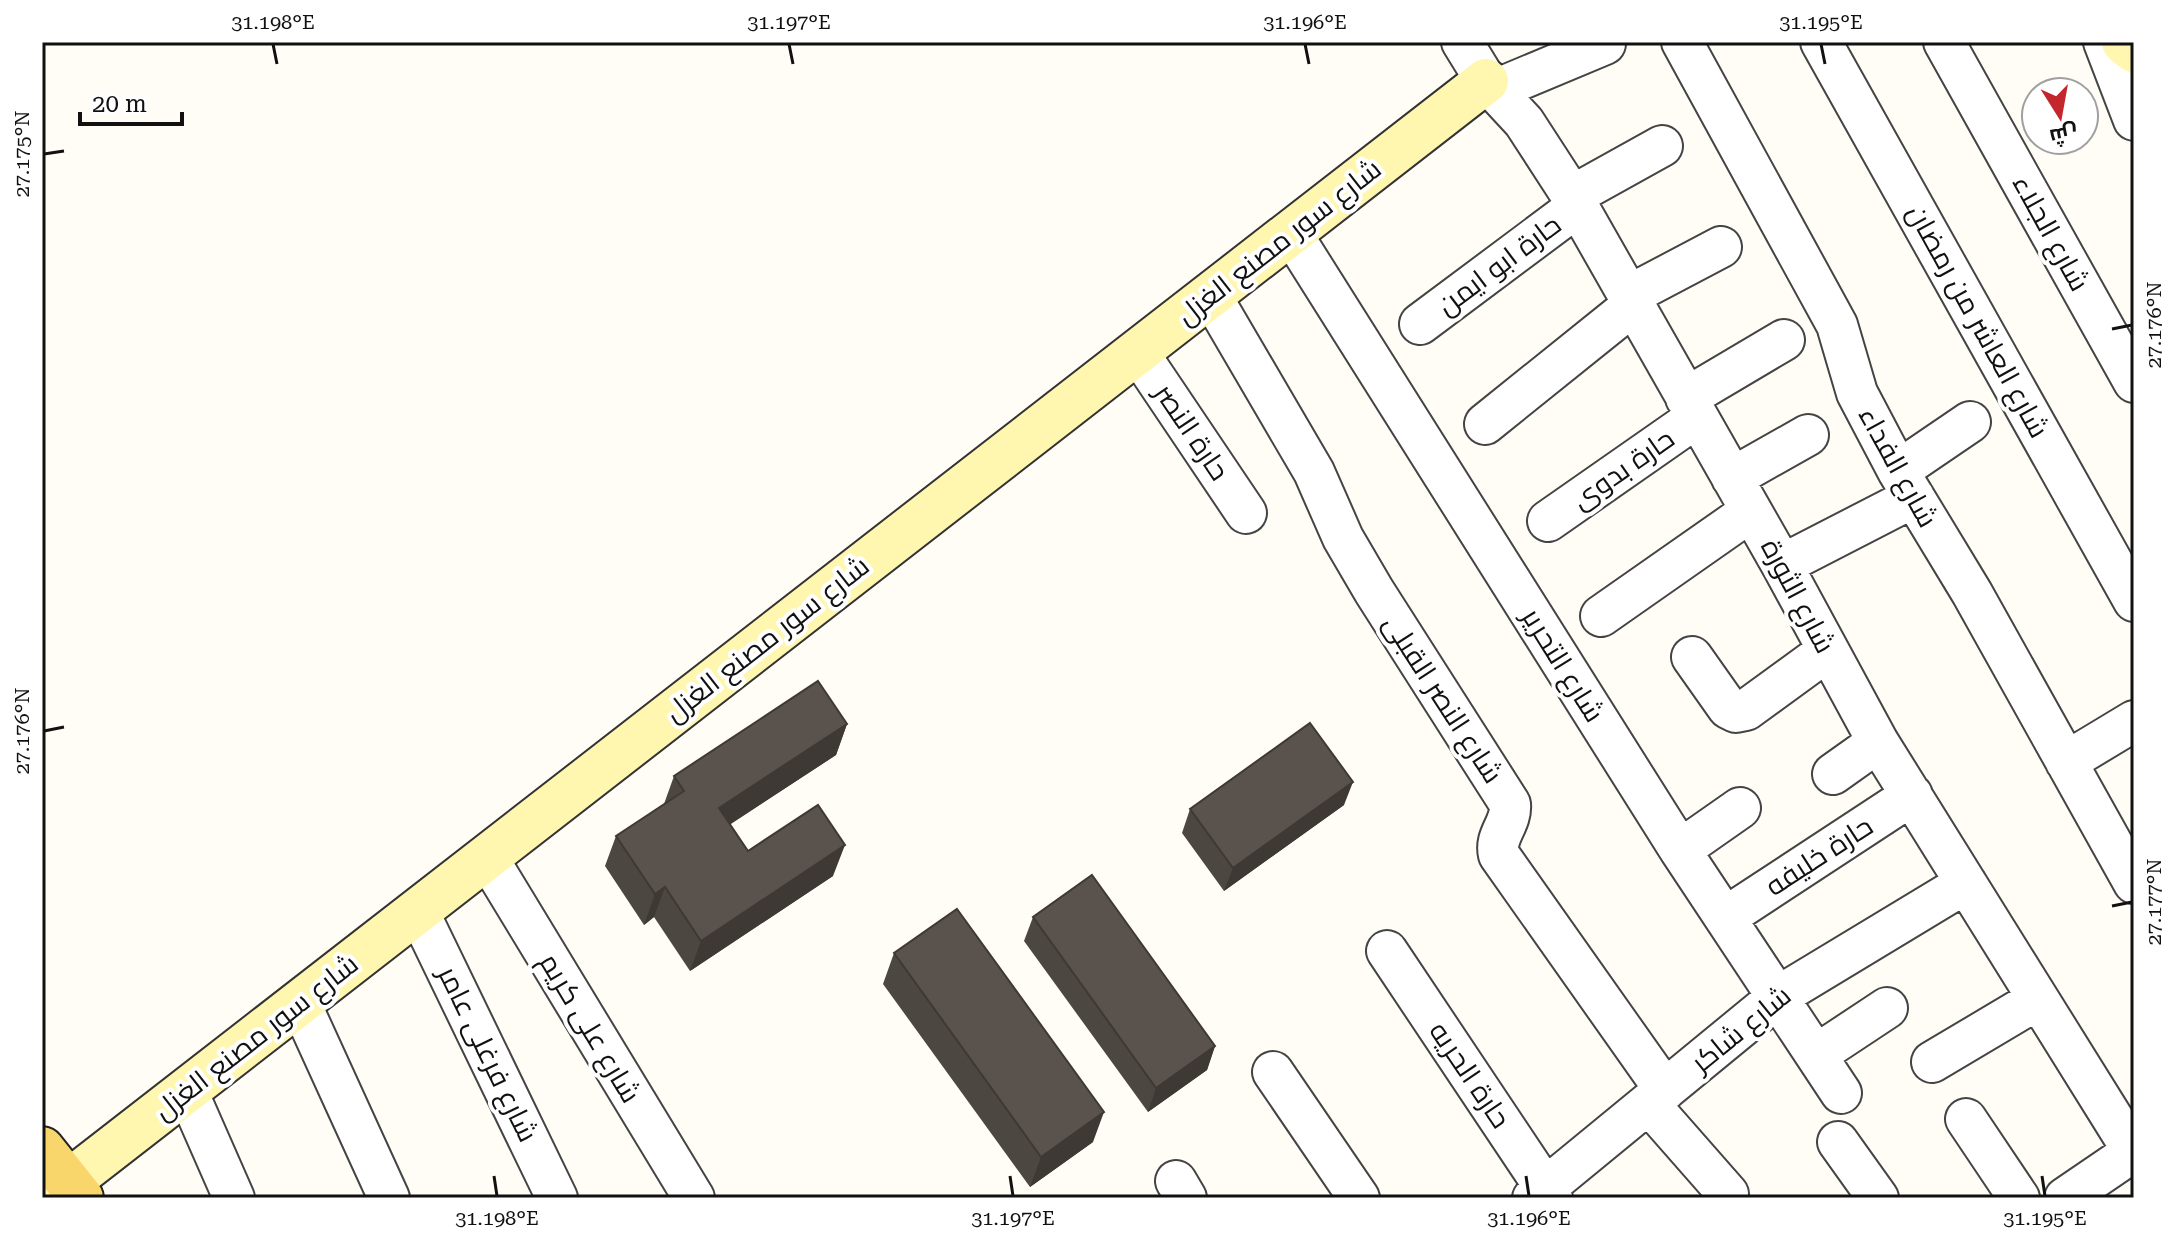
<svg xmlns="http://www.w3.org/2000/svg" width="2176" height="1240" font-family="'Roboto Serif',Cairo,serif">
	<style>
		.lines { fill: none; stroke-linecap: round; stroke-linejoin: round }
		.street-casing { stroke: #444; stroke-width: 44 }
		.secondary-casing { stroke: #333; stroke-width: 48 }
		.primary-casing { stroke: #222; stroke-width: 48 }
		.street { stroke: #fff; stroke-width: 40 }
		.secondary { stroke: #fff6b0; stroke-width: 44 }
		.primary { stroke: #f9d66b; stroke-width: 44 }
		.wall { fill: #4d4742 }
		.shaded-wall { fill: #3f3936 }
		.building { fill: #5a524d; stroke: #3f3936; stroke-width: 2 }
		.ticks { fill: none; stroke: #111; stroke-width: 3 }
		.labels { text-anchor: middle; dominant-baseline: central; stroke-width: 8; stroke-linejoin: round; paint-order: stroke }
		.street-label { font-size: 28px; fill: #111; stroke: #fff }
		.neatline { fill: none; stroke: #111; stroke-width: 3 }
		.ticks-label { font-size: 20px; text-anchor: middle; fill: #111 }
	</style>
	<rect width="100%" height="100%" fill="#fffdf5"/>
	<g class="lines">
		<defs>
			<path id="street" d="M1462 42 1486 81 1524 122 1572 196 1782 565 1878 742 2133 1151
				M1682 42 1837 325 1857 393 1898 471 1972 593 2134 883
				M1821 42 2134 601
				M1944 42 2134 382
				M2104 42 2134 120
				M1495 90 1605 44
				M1572 196 1662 146
				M1291 233 1680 850 1841 1093
				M1211 296 1314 472 1343 538 1374 591 1510 804C1512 824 1494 835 1499 855L1665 1090
				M1628 296 1721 247
				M1420 324 1578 206
				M1137 351 1246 513
				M1686 398 1784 340
				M1485 424 1633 305
				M1898 471 1970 422
				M1732 478 1808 435
				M1548 521 1697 417
				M1782 565 1914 497
				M1601 616 1751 511
				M1692 657 1728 708 1736 712 1746 710 1827 651
				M2066 762 2134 721
				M1833 774 1878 742
				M1680 850 1740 808
				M487 857 694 1198
				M418 911 557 1198
				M1726 917 1912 795
				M1387 951 1552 1198
				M300 1003 389 1198
				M1816 1055 1887 1008
				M1932 1062 2038 999
				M1273 1072 1359 1198
				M187 1091 234 1198
				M1649 1104 1728 1194
				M1966 1119 2019 1198
				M1838 1142 1878 1198
				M1176 1181 1186 1198
				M1533 1198 1779 996 1966 883
				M2065 1198 2134 1151"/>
			<path id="secondary" d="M2124 42 2134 50
				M48 1198 1486 81"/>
			<path id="primary" d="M42 1149 81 1198"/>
		</defs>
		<use href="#street" class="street-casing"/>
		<use href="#secondary" class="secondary-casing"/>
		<use href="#primary" class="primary-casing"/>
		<use href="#street" class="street"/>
		<use href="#secondary" class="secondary"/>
		<use href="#primary" class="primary"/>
	</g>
	<path class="wall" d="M847 724 836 755 730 824 748 851 833 876 690 971 654 917 644 925 605 866 616 836 664 804 674 776Z
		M1344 805 1224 891 1182 833 1190 809Z
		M1033 917 1215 1046 1207 1070 1148 1112 1024 941Z
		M894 953 1093 1142 1030 1187 883 984Z"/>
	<path class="shaded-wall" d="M847 724 836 755 708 839 719 808Z
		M1353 782 1344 805 1224 891 1233 868Z
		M845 845 833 876 690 971 701 941Z
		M665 887 654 917 644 925 655 894Z
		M1215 1046 1207 1070 1148 1112 1156 1088Z
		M1104 1112 1093 1142 1030 1187 1041 1157Z"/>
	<path class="building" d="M818 681 847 724 719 808 748 851 818 805 845 845 701 941 665 887 655 894 616 836 684 791 674 776Z
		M1310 723 1353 782 1233 868 1190 809Z
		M1092 875 1215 1046 1156 1088 1033 917Z
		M957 909 1104 1112 1041 1157 894 953Z"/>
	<path class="ticks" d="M273 44 277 64M789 44 793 64M1305 44 1309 64M1821 44 1825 64M44 154 64 151M2112 329 2132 325M44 731 64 727M2112 906 2132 902M494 1176 497 1196M1010 1176 1013 1196M1526 1176 1529 1196M2042 1176 2045 1196"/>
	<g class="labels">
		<g class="street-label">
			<text transform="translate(2051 233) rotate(61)">شارع الجلاء</text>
			<text transform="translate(1279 242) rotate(-38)">شارع سور مصنع الغزل</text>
			<text transform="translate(1499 265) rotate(-37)">حارة ابو ايمن</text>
			<text transform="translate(1978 321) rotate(61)">شارع العاشر من رمضان</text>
			<text transform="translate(1192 432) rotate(56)">حارة النصر</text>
			<text transform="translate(1898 467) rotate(61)">شارع الفداء</text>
			<text transform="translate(1623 469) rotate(-35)">حارة بدوى</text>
			<text transform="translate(1798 596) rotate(62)">شارع الثورة</text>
			<text transform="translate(767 639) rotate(-38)">شارع سور مصنع الغزل</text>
			<text transform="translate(1563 665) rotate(58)">شارع التحرير</text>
			<text transform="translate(1443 699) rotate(57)">شارع النصر القبلى</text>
			<text transform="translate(1819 856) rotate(-33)">حارة خليفه</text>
			<text transform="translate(590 1028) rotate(59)">شارع على كريم</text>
			<text transform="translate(1741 1029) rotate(-39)">شارع شاكر</text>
			<text transform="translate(256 1037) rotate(-38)">شارع سور مصنع الغزل</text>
			<text transform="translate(488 1054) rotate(64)">شارع فرغلى عامر</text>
			<text transform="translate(1470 1075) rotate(56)">حارة الحريه</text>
		</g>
	</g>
	<rect width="2176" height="1240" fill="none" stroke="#ffffff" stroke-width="88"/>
	<g transform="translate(2060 116) rotate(169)"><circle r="38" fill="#ffffff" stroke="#a0a0a0" stroke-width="2"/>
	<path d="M0-6L14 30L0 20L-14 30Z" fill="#c4262e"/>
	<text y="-12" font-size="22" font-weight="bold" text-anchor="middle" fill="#111111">ش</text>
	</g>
	<path d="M80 112v12h102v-12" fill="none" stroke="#111111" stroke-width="4"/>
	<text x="92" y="112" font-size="24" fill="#111111" stroke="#ffffff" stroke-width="6" paint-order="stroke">20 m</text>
	<rect x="44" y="44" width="2088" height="1152" class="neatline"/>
	<g class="ticks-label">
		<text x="273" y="29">31.198°E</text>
		<text x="789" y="29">31.197°E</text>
		<text x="1305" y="29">31.196°E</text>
		<text x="1821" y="29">31.195°E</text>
		<text transform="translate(22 154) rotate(-90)" y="7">27.175°N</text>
		<text transform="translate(2154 325) rotate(-90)" y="7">27.176°N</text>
		<text transform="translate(22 731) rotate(-90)" y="7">27.176°N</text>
		<text transform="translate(2154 902) rotate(-90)" y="7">27.177°N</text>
		<text x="497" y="1225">31.198°E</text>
		<text x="1013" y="1225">31.197°E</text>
		<text x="1529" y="1225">31.196°E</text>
		<text x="2045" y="1225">31.195°E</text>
	</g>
</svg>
